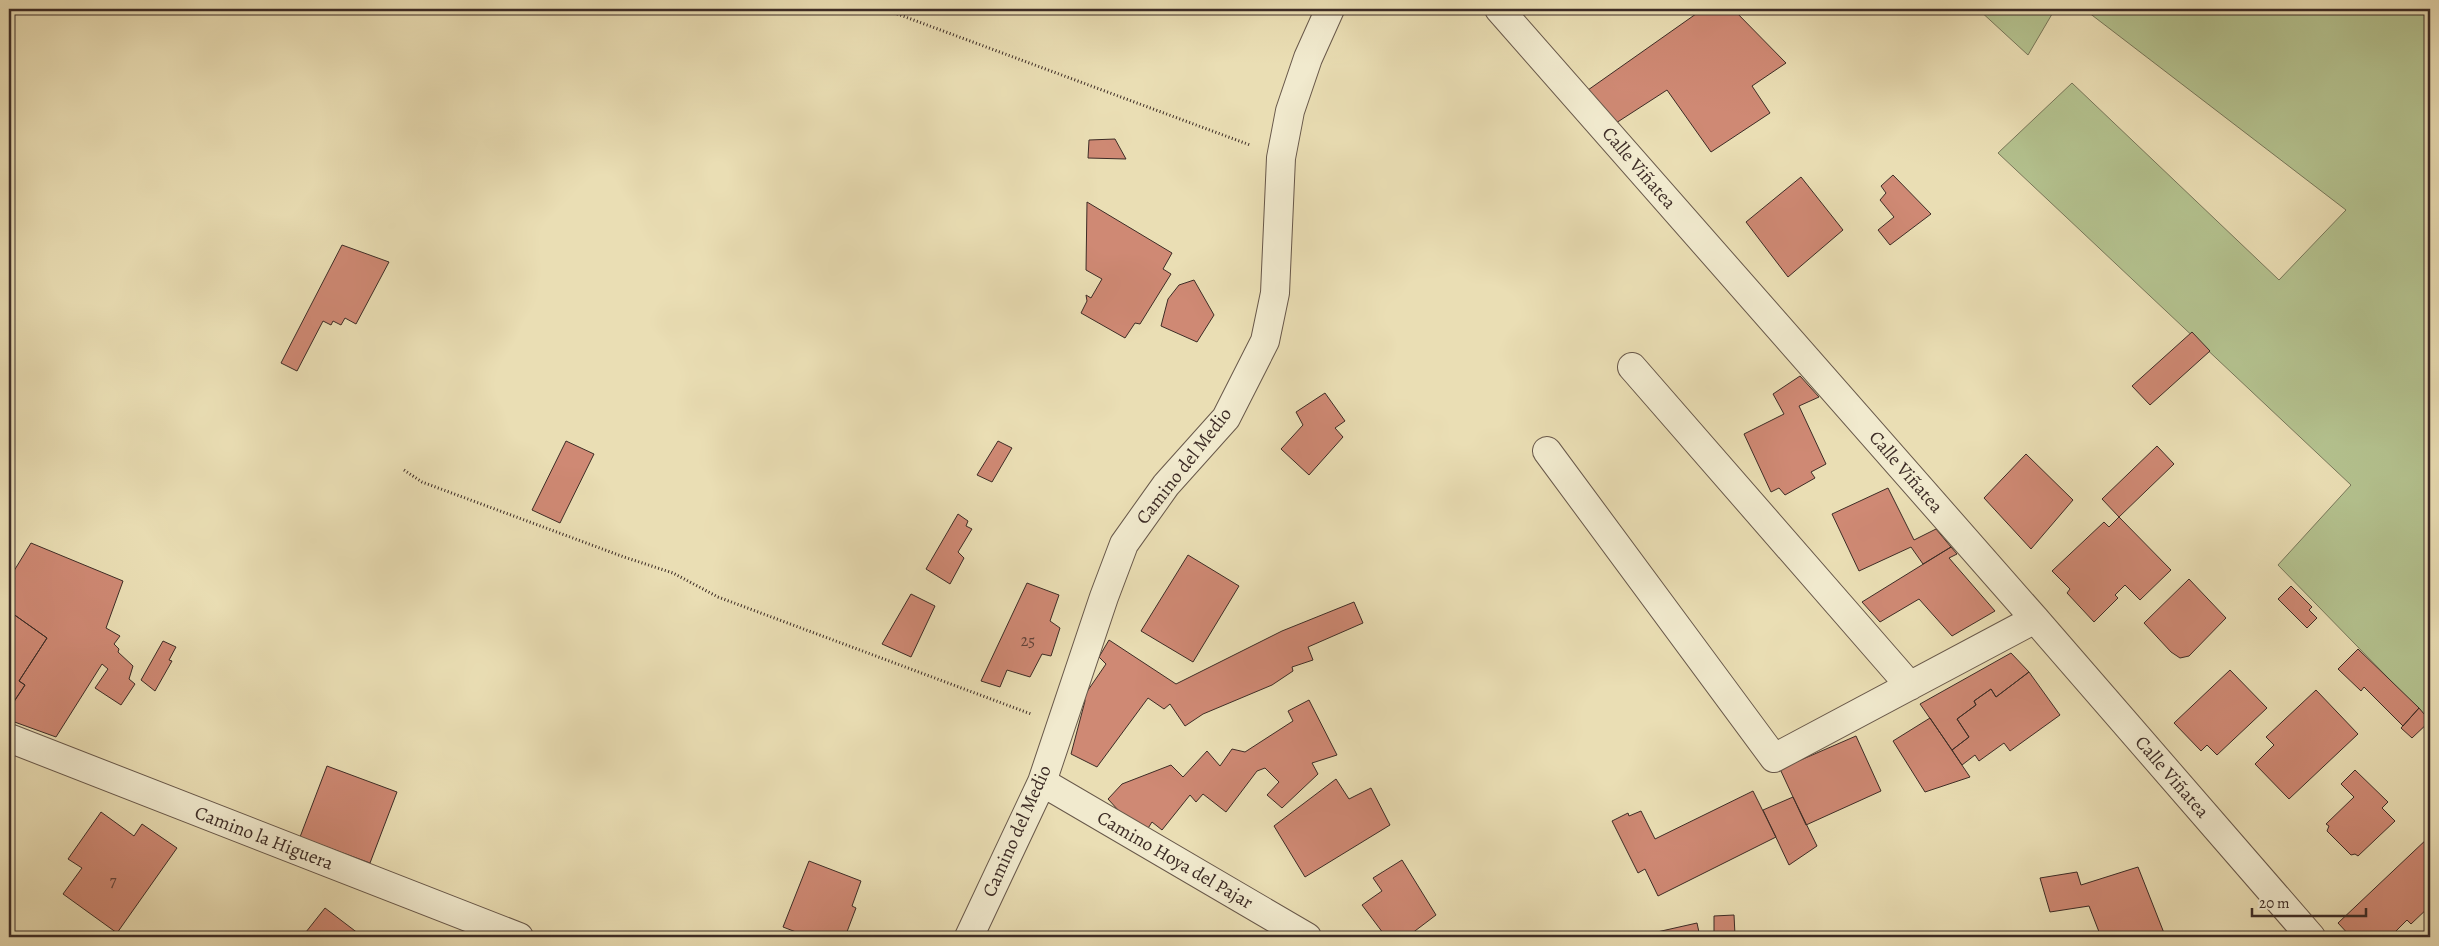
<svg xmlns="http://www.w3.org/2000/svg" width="2439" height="946" font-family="Alegreya,serif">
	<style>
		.green { fill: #b4c28f; stroke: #78775a }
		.building { fill: #cf8974; stroke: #3d2c26 }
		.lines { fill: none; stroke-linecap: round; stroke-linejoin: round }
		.minor-casing { stroke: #68584a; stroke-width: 30 }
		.path { stroke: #3d2c26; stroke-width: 3; stroke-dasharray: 1 2.5; stroke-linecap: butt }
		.minor { stroke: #f1eace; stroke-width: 28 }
		.labels { text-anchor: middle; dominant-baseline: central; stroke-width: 4; stroke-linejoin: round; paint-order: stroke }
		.number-label { font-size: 16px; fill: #62433a }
		.street-label { font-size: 19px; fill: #3d2c26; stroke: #f1eace }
	</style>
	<rect width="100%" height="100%" fill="#eadeb4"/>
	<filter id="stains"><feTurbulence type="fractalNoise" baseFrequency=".004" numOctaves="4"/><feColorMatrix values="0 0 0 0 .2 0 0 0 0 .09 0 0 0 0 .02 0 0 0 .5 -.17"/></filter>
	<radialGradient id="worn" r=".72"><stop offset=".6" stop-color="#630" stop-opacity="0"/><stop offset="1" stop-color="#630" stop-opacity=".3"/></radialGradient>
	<path class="green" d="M1978 9H2055L2028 55Z
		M2084 9H2430V721L2278 565 2351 485 1998 153 2072 83 2279 280 2346 210Z"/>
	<path class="building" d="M1703 9H1733L1786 63 1752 86 1770 113 1711 152 1667 90 1616 123 1588 90Z
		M1115 139 1126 159 1088 158 1089 140Z
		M1893 175 1931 214 1890 245 1878 230 1894 217 1880 200 1886 193 1881 186Z
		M1801 177 1843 230 1788 277 1746 222Z
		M1087 202 1172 253 1163 269 1171 274 1140 324 1135 323 1125 338 1081 313 1087 301 1086 295 1091 298 1102 279 1086 270Z
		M342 245 389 262 356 324 345 318 341 325 333 321 331 325 323 321 297 371 281 363Z
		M1194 280 1214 315 1197 342 1161 326 1168 299 1179 285Z
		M2192 332 2210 351 2150 405 2132 386Z
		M1800 376 1819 397 1799 406 1826 464 1811 472 1815 478 1785 495 1779 488 1771 492 1744 434 1784 414 1773 394Z
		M1325 393 1345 421 1335 428 1343 437 1309 475 1281 449 1303 425 1296 412Z
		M566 441 594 454 560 523 532 510Z
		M998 441 1012 448 992 482 977 475Z
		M2157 446 2174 464 2119 517 2102 499Z
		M2026 454 2073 500 2031 549 1984 498Z
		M1888 488 1914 540 1936 529 1951 547 1923 564 1911 547 1859 571 1832 514Z
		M958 514 968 521 966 526 972 529 958 552 964 558 950 584 926 569Z
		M2119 517 2171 570 2140 600 2125 585 2115 595 2118 598 2094 622 2067 593 2070 589 2052 571 2104 522 2109 527Z
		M31 543 123 581 106 628 120 636 114 644 119 649 118 652 133 666 129 679 135 684 121 705 95 688 108 669 102 664 56 737 9 720V709L25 685 19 681 47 638 9 611V579Z
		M1951 547 1957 554 1949 558 1995 611 1952 636 1919 599 1880 622 1862 602Z
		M1188 555 1239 586 1193 662 1141 631Z
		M2189 579 2226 618 2189 656 2180 658 2171 652 2144 623Z
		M1027 583 1059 595 1050 621 1060 628 1051 656 1042 654 1030 677 1007 670 1000 687 981 681Z
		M2291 586 2312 607 2309 610 2317 618 2307 628 2278 599Z
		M911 594 935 606 911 657 882 644Z
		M1354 602 1363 623 1308 647 1313 660 1292 667 1293 671 1272 685 1203 714 1185 726 1170 704 1164 709 1148 698 1097 767 1071 754 1085 701 1084 696 1106 664 1099 657 1109 640 1176 684 1282 631Z
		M9 611 47 638 19 681 25 685 9 709Z
		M163 641 176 647 169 660 172 661 155 691 141 680Z
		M2358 649 2419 708 2403 726 2364 687 2361 691 2338 669Z
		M2011 653 2029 672 1996 697 1991 689 1974 701 1976 705 1957 719 1969 737 1952 750 1920 704Z
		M2230 670 2267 708 2217 755 2207 745 2201 751 2174 723Z
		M2029 672 2060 715 2010 751 2004 743 1979 761 1975 755 1962 765 1952 750 1969 737 1957 719 1976 705 1974 701 1991 689 1996 697Z
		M2316 690 2358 734 2289 799 2255 764 2274 745 2266 737Z
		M1309 700 1337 755 1312 763 1318 774 1282 808 1267 795 1279 782 1265 768 1257 771 1226 812 1203 794 1196 802 1190 795 1162 830 1152 822 1145 833 1129 822 1108 799 1122 784 1171 765 1183 777 1207 751 1220 766 1232 749 1245 752 1293 721 1288 711Z
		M2419 708 2430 721 2412 738 2401 728Z
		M1930 718 1970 777 1925 792 1893 741Z
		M1856 736 1881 791 1806 825 1780 769Z
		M2430 765V777L2424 771Z
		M327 766 397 792 370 863 300 837Z
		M2355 770 2388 802 2382 808 2395 821 2358 856 2355 854 2351 855 2327 831 2329 826 2326 824 2354 797 2341 784Z
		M1336 779 1349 799 1371 788 1390 825 1305 877 1274 826Z
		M1753 791 1776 837 1658 896 1645 869 1638 873 1612 821 1628 813 1629 816 1641 811 1655 839Z
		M1793 797 1817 846 1789 865 1763 810Z
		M101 812 134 836 142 824 177 848 117 933 63 894 82 868 68 859Z
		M2429 837 2430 906 2411 924 2407 920 2390 937H2351L2338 923Z
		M1402 860 1436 915 1407 937H1386L1362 905 1382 891 1373 878Z
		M809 861 861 881 852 906 856 908 845 937H794L796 932 783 927Z
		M2138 867 2164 933 2154 937H2101L2089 906 2050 912 2040 878 2077 872 2081 885Z
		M325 908 363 937H302Z
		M1734 915 1735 935 1714 936V916Z
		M1697 923 1700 937H1658L1657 932Z"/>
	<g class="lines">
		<defs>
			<path id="minor" d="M1499 9 2035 619 2311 937
				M1632 367 1910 686
				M1547 451 1774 758 2035 619
				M9 738 519 937
				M1042 782 1307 937
				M969 937 1042 782 1104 597 1124 544 1166 485 1226 418 1265 341 1275 293 1281 158 1290 111 1308 58 1330 9"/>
		</defs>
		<use href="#minor" class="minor-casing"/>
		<path class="path" d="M884 9 1250 145
			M404 470 422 482 624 557 673 573 718 597 1031 714"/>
		<use href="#minor" class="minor"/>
	</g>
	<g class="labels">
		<g class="number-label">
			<text x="1028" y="641">25</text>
			<text x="113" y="881">7</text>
		</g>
		<g class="street-label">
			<text transform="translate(1639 168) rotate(49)">Calle Viñatea</text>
			<text transform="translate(1184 466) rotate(-52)">Camino del Medio</text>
			<text transform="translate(1906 472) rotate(49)">Calle Viñatea</text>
			<text transform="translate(2172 777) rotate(49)">Calle Viñatea</text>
			<text transform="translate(1017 831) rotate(-66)">Camino del Medio</text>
			<text transform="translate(264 838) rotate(21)">Camino la Higuera</text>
			<text transform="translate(1175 860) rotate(30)">Camino Hoya del Pajar</text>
		</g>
	</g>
	<rect width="2439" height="946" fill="none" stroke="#eadeb4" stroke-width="30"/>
	<rect x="10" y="10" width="2419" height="926" fill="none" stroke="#3d2c26" stroke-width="2.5"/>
	<rect x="15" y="15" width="2409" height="916" fill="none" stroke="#3d2c26"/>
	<path d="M2252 908v8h114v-8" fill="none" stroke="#3d2c26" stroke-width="2.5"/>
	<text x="2259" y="908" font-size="15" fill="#3d2c26" stroke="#f1eace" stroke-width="4" paint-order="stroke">20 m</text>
	<rect width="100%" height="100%" filter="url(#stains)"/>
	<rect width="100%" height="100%" fill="url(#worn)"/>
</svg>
